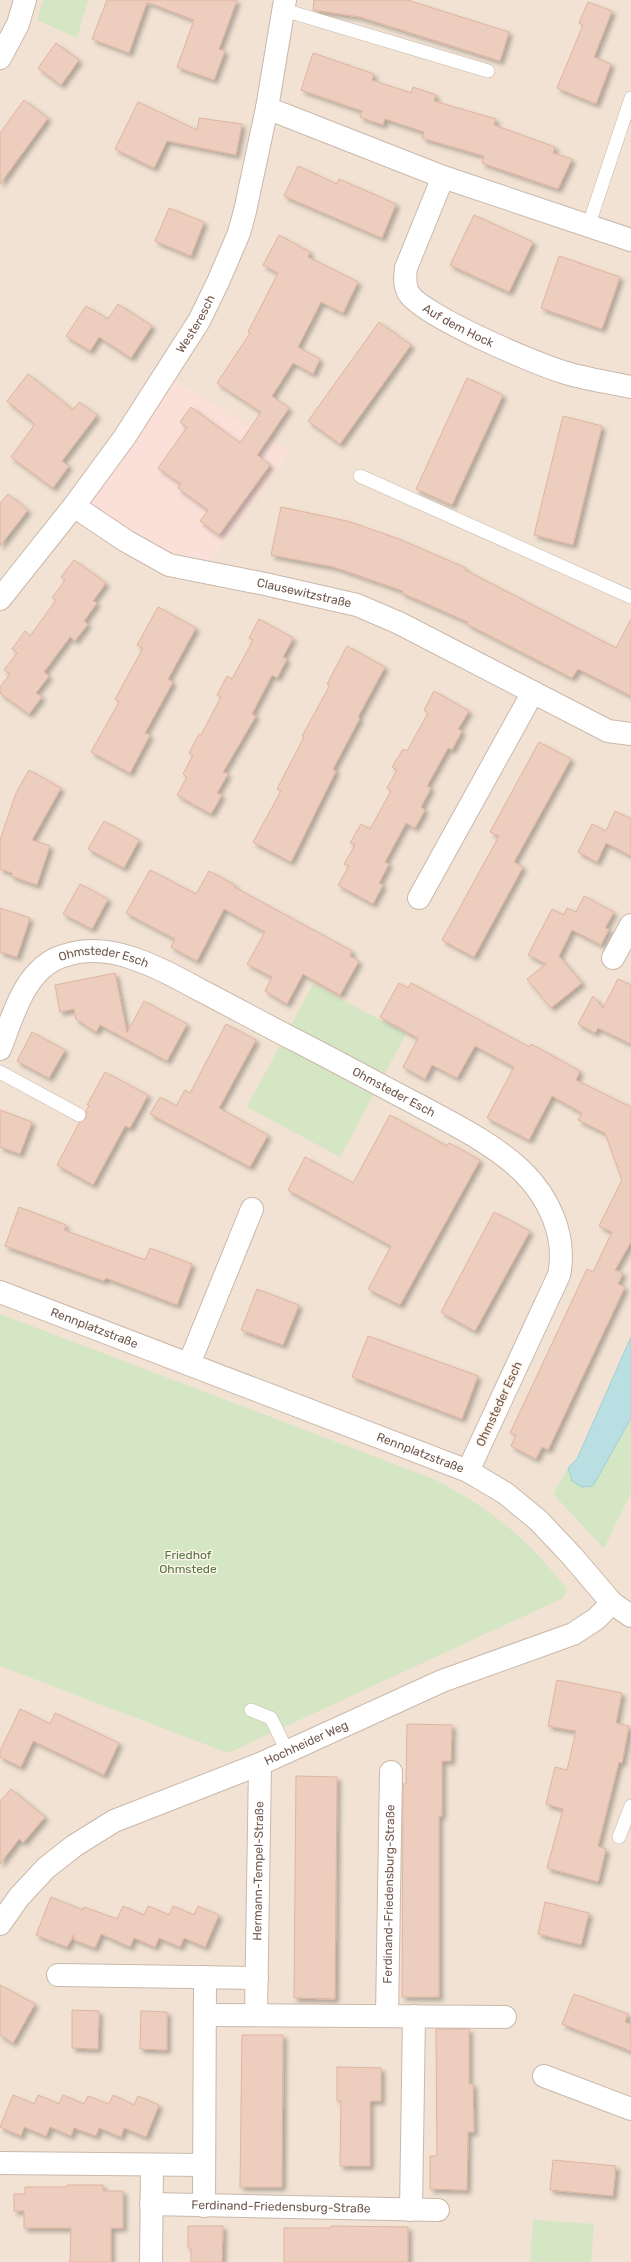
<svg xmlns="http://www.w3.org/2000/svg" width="631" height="2262" font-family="Rubik,sans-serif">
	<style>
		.residential { fill: #f1e2d3 }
		.commercial { fill: #fae0d8 }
		.green { fill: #d4e6c4 }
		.water { fill: #badfe2; stroke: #a1ced3 }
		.building { fill: #edcebe; stroke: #dfb49f; filter: url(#shadow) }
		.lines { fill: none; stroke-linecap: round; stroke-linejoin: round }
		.service-casing { stroke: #cab8ab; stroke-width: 14 }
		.minor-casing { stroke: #cab8ab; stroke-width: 24 }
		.service { stroke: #fff; stroke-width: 13 }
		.minor { stroke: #fff; stroke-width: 22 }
		.labels { text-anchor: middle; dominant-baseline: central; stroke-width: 3; stroke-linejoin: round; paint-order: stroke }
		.street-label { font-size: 12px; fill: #70574c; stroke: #fdf4ea }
		.park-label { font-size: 12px; fill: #567645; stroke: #fdf4ea }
	</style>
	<defs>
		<filter id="shadow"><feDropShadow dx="3.5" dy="3.5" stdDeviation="2" flood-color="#0004"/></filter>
	</defs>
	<rect width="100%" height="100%" fill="#faf0e4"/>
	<path class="residential" d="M0 0H631V1337L577 1459 553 1494 604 1549 631 1493V2262H0Z"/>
	<path class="commercial" d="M166 374 290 453 202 573 74 506Z"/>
	<path class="green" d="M43 0H88L77 38 37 20Z
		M313 984 406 1034 340 1157 247 1107Z
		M0 1314 436 1480C494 1511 526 1538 567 1589L563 1598 228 1753 0 1666Z
		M631 1418V1493L604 1549 553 1494 568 1468 572 1481 593 1486Z
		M533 2220 594 2224 591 2262H530Z"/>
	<path class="water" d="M631 1337V1418L593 1486 582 1487 572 1481 568 1468 577 1459Z"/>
	<path class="building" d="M107 0H237L219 49 225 51 214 80 177 67 194 20 147 2 129 53 92 39Z
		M314 0H407L509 32 500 61 360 17 313 10Z
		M588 2 612 11 594 57 611 64 596 104 557 88 583 25 579 23Z
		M56 43 79 60 61 85 38 68Z
		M313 53 374 74 372 80 411 93 413 87 436 95 434 101 496 119 494 125 555 147 553 153 572 159 558 189 482 163 484 156 422 138 424 132 385 119 383 125 360 117 362 111 301 90Z
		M24 100 48 118 0 184V133Z
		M138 102 197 130 199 118 242 124 236 155 167 141 154 168 115 149Z
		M298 166 337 184 339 179 396 204 382 238 284 196Z
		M169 208 204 222 191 256 155 241Z
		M474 215 533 242 509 292 450 265Z
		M279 235 310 252 308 257 358 282 343 313 321 302 298 347 320 359 313 374 293 363 272 396 289 408 257 455 270 465 219 535 200 521 208 510 178 488 181 484 158 468 187 427 180 422 191 407 240 443 261 412 217 383 250 333 248 332 278 273 263 265Z
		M559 256 620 277 602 329 541 308Z
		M118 304 152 326 131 358 99 337 90 351 66 336 86 306 108 319Z
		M379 322 411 345 340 444 308 421Z
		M28 374 73 410 79 402 97 415 62 461 69 466 53 488 11 457 35 424 7 401Z
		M467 378 503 395 452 505 416 489Z
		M563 416 602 426 573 545 534 535Z
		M8 494 28 510 0 546V503Z
		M281 507 347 521 399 539 466 568 465 570 616 648 631 619V696L578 669 572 678 467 624 468 622 402 593 403 591 334 567 271 555Z
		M74 560 106 583 93 601 97 603 84 621 88 624 75 641 70 637 44 672 49 676 36 693 42 697 29 714 0 693V687L10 674 4 670 17 653 12 649 25 631 30 636 56 600 52 598 65 580 61 577Z
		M158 607 196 628 168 679 173 682 145 733 150 735 130 773 91 752 119 702 115 699 143 648 137 645Z
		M259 619 293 638 283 657 287 659 277 678 272 675 252 714 256 716 223 772 228 774 217 793 222 795 211 814 177 795 187 777 183 774 193 755 189 753 199 734 201 735 221 697 217 695 227 676 232 679 253 640 249 638Z
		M347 646 385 667 358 717 360 718 333 769 336 771 291 862 253 842 281 791 277 789 304 737 302 736 330 685 327 684Z
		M434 691 469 711 458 729 462 731 452 750 448 748 427 786 431 788 421 807 425 810 415 828 406 823 385 862 389 864 379 883 383 885 373 904 338 885 349 866 344 864 355 845 350 843 361 824 370 829 391 791 387 788 397 770 392 767 403 749 407 751 428 713 424 710Z
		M539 742 571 759 514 862 523 867 474 957 442 940 499 836 490 832Z
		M29 770 61 788 32 840 50 846 37 885 11 876 12 873 0 869V840L16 793Z
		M615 811 631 819V856L606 843 597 862 578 852 592 824 606 831Z
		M104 821 139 840 124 868 88 849Z
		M150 870 196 894 209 871 235 885 234 887 352 951 350 956 359 961 340 995 303 974 287 1004 265 991 272 977 247 964 265 932 224 909 197 961 171 947 175 939 126 913Z
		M80 884 108 899 92 929 63 914Z
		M584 896 614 912 605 928 609 929 601 945 572 930 559 956 582 983 551 1008 527 979 546 964 528 955 552 909 564 915 567 908 576 912Z
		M0 908 30 918 17 957 0 952Z
		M115 973 127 1033 144 1001 187 1024 167 1061 100 1025 96 1032 76 1019 74 1009 60 1012 55 985Z
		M618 979 631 985V1044L598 1028 595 1033 578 1024 593 996 603 1008Z
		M399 983 408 988 411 983 529 1047 531 1044 580 1071 576 1080 631 1107V1242L615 1270 623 1273 618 1284 625 1287 548 1450 542 1447 536 1459 511 1446 516 1435 510 1433 587 1269 593 1272 612 1232 599 1226 622 1180 605 1133 578 1120 582 1113 552 1096 529 1140 487 1118 514 1067 475 1046 457 1078 432 1065 425 1079 403 1067 418 1038 380 1017Z
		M226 1024 256 1040 219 1108 268 1135 250 1167 150 1114 160 1097 176 1106 185 1090 190 1093Z
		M32 1032 65 1050 49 1078 17 1061Z
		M105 1072 148 1095 130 1128 125 1126 93 1185 57 1165 79 1123 86 1118V1111L89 1106 87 1105Z
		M0 1110 32 1122 20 1154 0 1147Z
		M390 1115 447 1146 449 1143 480 1160 400 1305 368 1289 391 1246 288 1190 305 1157 353 1183Z
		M19 1207 66 1225 64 1230 145 1260 150 1248 192 1264 177 1305 106 1278 104 1281 5 1246Z
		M494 1212 530 1231 475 1331 441 1312Z
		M257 1289 299 1305 283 1345 241 1330Z
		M368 1336 478 1376 462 1419 352 1377Z
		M557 1680 622 1693 616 1723 629 1726 622 1763 619 1762 598 1846 606 1849 598 1882 547 1868 563 1809 546 1804 555 1767 567 1770 576 1731 548 1726Z
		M20 1709 50 1724 55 1713 119 1743 104 1775 33 1741 21 1767 0 1757V1751Z
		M407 1724 452 1725 451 1761H442V1816H439V1997H402L403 1784H406Z
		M296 1776 337 1777 335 1999 294 1998Z
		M11 1789 45 1817 23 1843 19 1839 0 1864V1801Z
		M51 1897 83 1910 84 1907 117 1919 123 1906 144 1915 148 1906 169 1915 173 1906 194 1915 198 1906 219 1915 205 1947 184 1938 180 1947 159 1938 155 1947 134 1938 130 1947 101 1934 95 1948 74 1940V1935L67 1947 36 1935Z
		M545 1902 589 1913 581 1945 538 1934Z
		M0 1985 35 2004 13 2043 0 2035Z
		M574 1994 628 2014 625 2022 631 2024V2051L562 2024Z
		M72 2010 99 2011 98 2049 72 2048Z
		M141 2011 167 2012V2050L140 2049Z
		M436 2029H469V2084H473L474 2132H468L467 2190 430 2189V2156H437Z
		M242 2035H283L282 2187H240Z
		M337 2067 381 2068V2101H370V2166H340L341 2101H337Z
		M13 2095 34 2104 38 2095 59 2104 63 2095 84 2104 88 2096 109 2104 113 2095 134 2105 138 2096 159 2105 146 2137 124 2128 121 2137 99 2128 96 2136 74 2128 71 2136 50 2127 46 2136 24 2127 21 2136 0 2127Z
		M553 2160 616 2166 613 2196 550 2190Z
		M67 2185H103V2191H123V2228H111V2262H70L71 2228H24V2211H14V2194H25V2187H67Z
		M188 2226H223L222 2262H191V2248H188Z
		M331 2226 408 2227V2262H284V2228H331Z"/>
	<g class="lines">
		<defs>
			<path id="service" d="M284 10 488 71
				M588 227 631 98
				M360 476 631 597
				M0 1072 79 1115
				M251 1710 271 1718 287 1751
				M619 1837 631 1806"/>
			<g id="minor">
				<path d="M0 58 18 24 25 0"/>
				<path d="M267 108 443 177 631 240"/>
				<path id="s1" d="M443 177 406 268C405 276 404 284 408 292 418 314 536 364 563 372 584 379 609 382 631 387"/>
				<path id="s2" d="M74 506 126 541 169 565 265 584 357 605 399 623 608 731 631 734"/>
				<path id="s3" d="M0 599 74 506 124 438 199 321 218 282 239 233 245 211 267 108 285 0"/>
				<path d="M419 898 533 692"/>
				<path d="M613 958 631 925"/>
				<path id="s4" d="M0 1049C13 1016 25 968 63 956 86 948 109 950 132 958 156 966 178 978 200 990 231 1006 262 1023 293 1039 336 1061 378 1084 420 1106 455 1125 492 1143 521 1170 549 1197 567 1236 559 1275L468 1471"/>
				<path id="s5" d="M0 1292 468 1471 505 1493 538 1520 572 1556 612 1603 631 1616"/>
				<path d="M189 1364 252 1209"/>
				<path id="s6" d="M0 1924 19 1897 46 1868 74 1846 114 1821 260 1764 442 1681 573 1634 596 1619 612 1603"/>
				<path d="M58 1975 257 1978"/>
				<path d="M205 2015 505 2017"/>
				<path id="s7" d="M256 2015 260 1764"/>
				<path id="s8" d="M387 2016 391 1772"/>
				<path d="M544 2076 631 2109"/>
				<path d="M0 2163 204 2165"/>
				<path id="s9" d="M151 2204 438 2210"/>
				<path d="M204 2206 205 1977"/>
				<path d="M411 2210 414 2016"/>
				<path d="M151 2262 152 2165"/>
			</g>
		</defs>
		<use href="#service" class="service-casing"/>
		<use href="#minor" class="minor-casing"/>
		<use href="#service" class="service"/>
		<use href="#minor" class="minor"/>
	</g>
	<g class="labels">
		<g class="street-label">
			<text stroke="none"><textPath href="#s3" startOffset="338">Westeresch</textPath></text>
			<text stroke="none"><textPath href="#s1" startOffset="184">Auf dem Hock</textPath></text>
			<text stroke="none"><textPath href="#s2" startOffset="250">Clausewitzstraße</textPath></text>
			<text stroke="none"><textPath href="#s4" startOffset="158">Ohmsteder Esch</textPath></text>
			<text stroke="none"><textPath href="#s4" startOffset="481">Ohmsteder Esch</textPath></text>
			<text stroke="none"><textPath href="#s5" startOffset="101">Rennplatzstraße</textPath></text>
			<text transform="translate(499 1404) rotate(-65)">Ohmsteder Esch</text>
			<text stroke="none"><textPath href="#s5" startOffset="450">Rennplatzstraße</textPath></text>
			<text stroke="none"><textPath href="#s6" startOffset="363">Hochheider Weg</textPath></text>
			<text stroke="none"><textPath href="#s7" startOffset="144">Hermann-Tempel-Straße</textPath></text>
			<text stroke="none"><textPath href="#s8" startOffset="122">Ferdinand-Friedensburg-Straße</textPath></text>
			<text stroke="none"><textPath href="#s9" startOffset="130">Ferdinand-Friedensburg-Straße</textPath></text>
		</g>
		<g class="park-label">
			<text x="188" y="1555">Friedhof<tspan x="188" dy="14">Ohmstede</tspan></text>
		</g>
	</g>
</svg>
